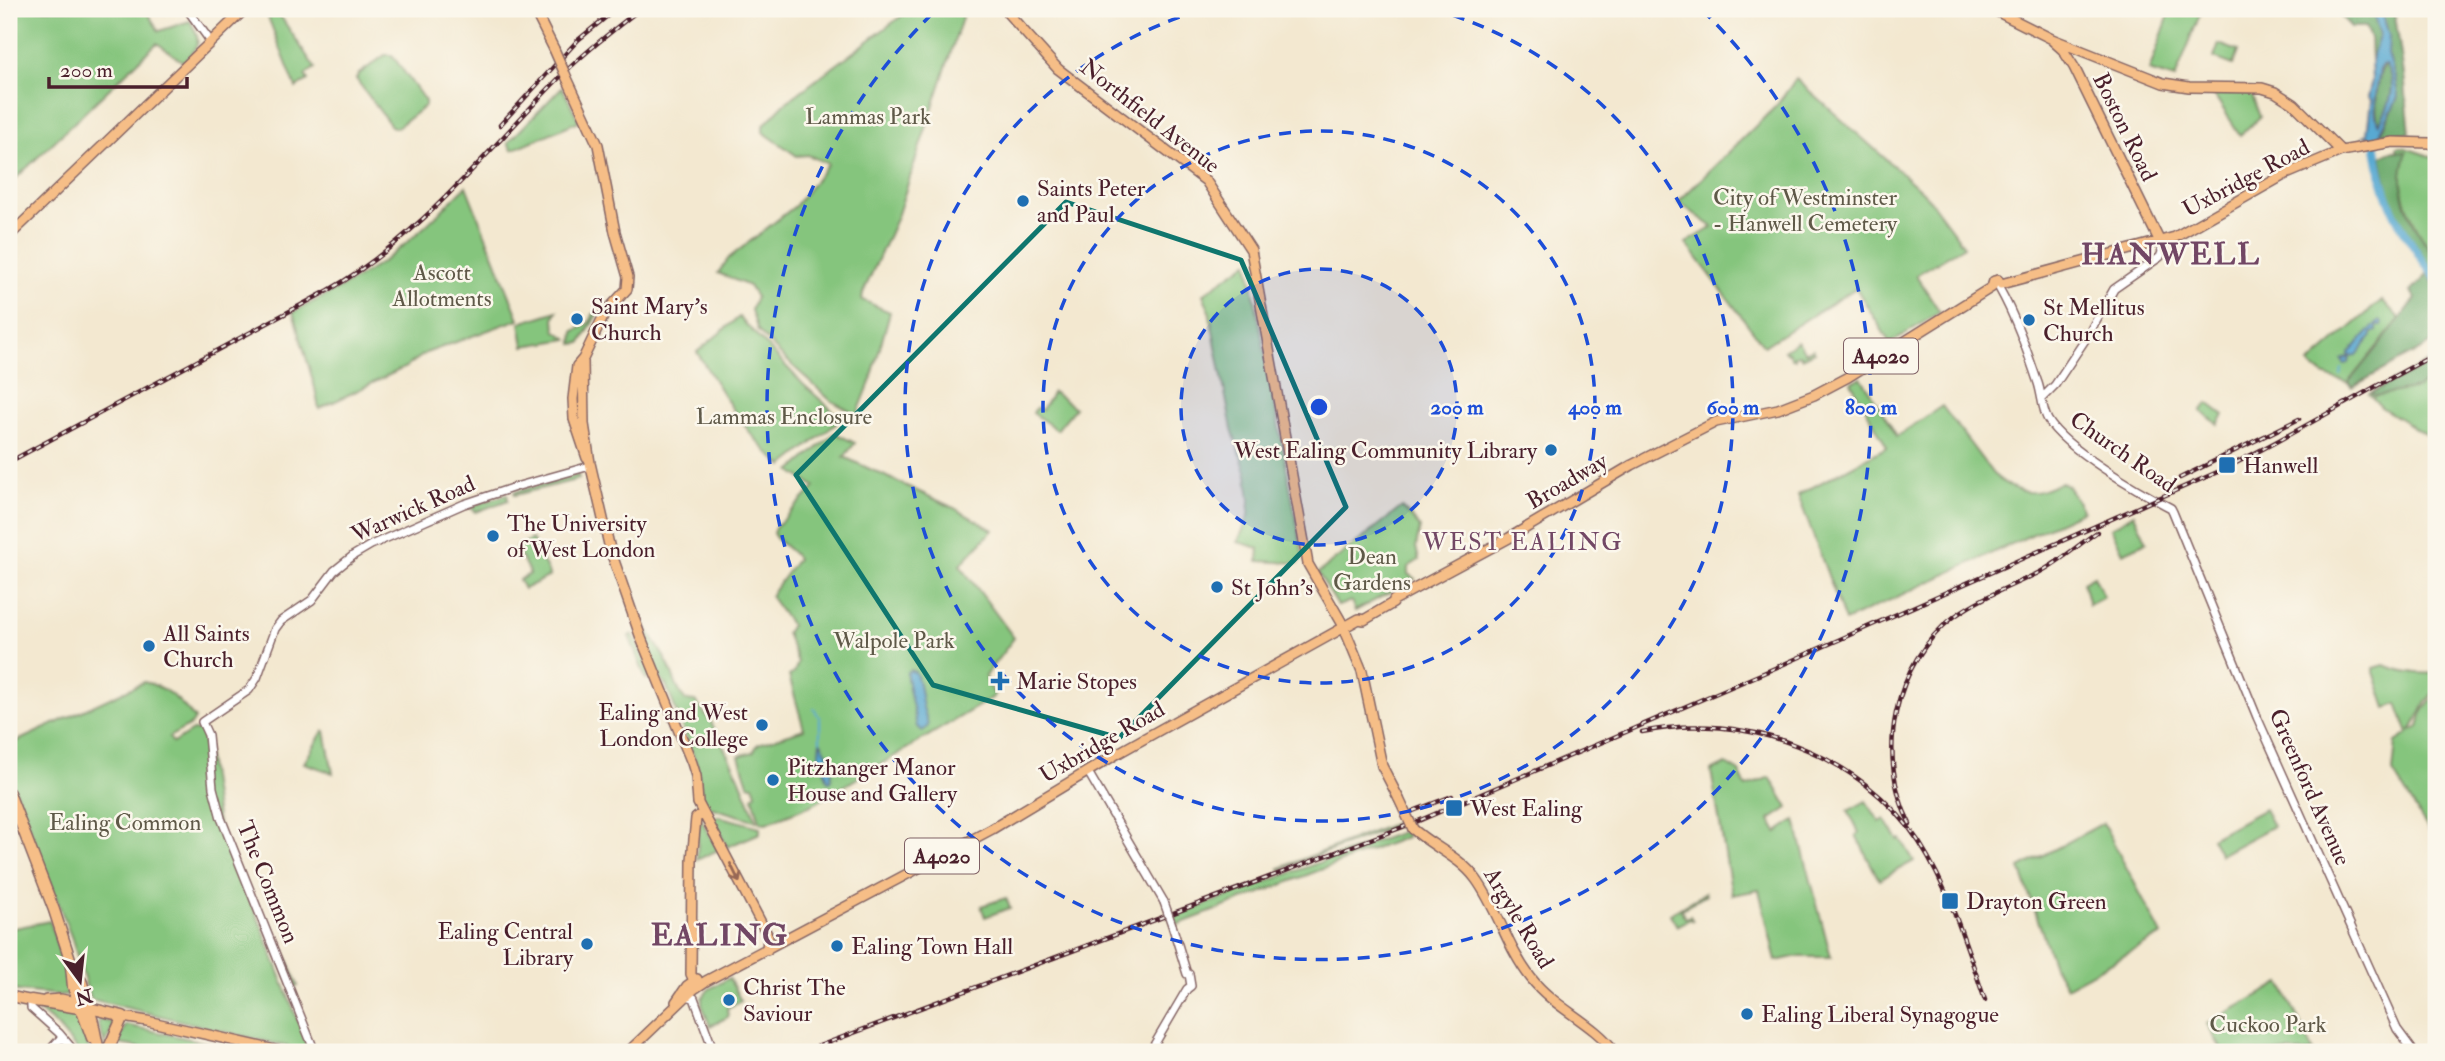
<svg xmlns="http://www.w3.org/2000/svg" width="2445" height="1061" font-family="'IM FELL Double Pica',serif">
	<style>
		.green { fill: #85c57d; stroke: #687254; stroke-width: 2 }
		.forest { fill: #6caa6c; stroke: #5b644c; stroke-width: 2 }
		.water { fill: #58a9d2; stroke: #51647e; stroke-width: 2; fill-rule: evenodd }
		.lines { fill: none; stroke-linecap: round; stroke-linejoin: round }
		.stream { stroke: #58a9d2; stroke-width: 2 }
		.river { stroke: #58a9d2; stroke-width: 8 }
		.minor-casing { stroke: #856565; stroke-width: 10 }
		.major-casing { stroke: #856565; stroke-width: 12 }
		.highway-casing { stroke: #856565; stroke-width: 13 }
		.minor { stroke: #fff; stroke-width: 7 }
		.major { stroke: #f6be87; stroke-width: 9 }
		.highway { stroke: #f6be87; stroke-width: 10 }
		.rail-casing { stroke: #4a1f2b; stroke-width: 4.5 }
		.rail { stroke: #fbf7ec; stroke-width: 2; stroke-dasharray: 5; stroke-linecap: butt }
		.minor-bridge-casing { stroke: #856565; stroke-width: 10; stroke-linecap: butt }
		.major-bridge-casing { stroke: #856565; stroke-width: 12; stroke-linecap: butt }
		.minor-bridge { stroke: #fff; stroke-width: 7 }
		.major-bridge { stroke: #f6be87; stroke-width: 9 }
		.oneway { stroke: #976754 }
		.marked { fill: none; stroke: #0f766e; stroke-width: 5; stroke-linejoin: round }
		.ring { fill: none; stroke: #1d4ed8; stroke-width: 3.5; stroke-dasharray: 12 9 }
		.poi-dot { fill: #1f6fb2; stroke: #fbf7ec; stroke-width: 2.5 }
		.labels { text-anchor: middle; dominant-baseline: central; stroke-width: 5; stroke-linejoin: round; paint-order: stroke }
		.shield { fill: #fbf7ec; stroke: #7f6065; stroke-width: 2 }
		.shield-label { font-size: 21px; font-weight: bold; fill: #4a1f2b }
		.park-label { font-size: 23px; fill: #5f5948; stroke: #fbf7ec }
		.street-label { font-size: 23px; fill: #4a1f2b; stroke: #fbf7ec }
		.poi-label { font-size: 23px; fill: #4a1f2b; stroke: #fbf7ec; text-anchor: start }
		.neighbourhood-label { font-size: 24px; letter-spacing: 2px; fill: #724765; stroke: #fbf7ec }
		.district-label { font-size: 30px; font-weight: bold; letter-spacing: 2px; fill: #724765; stroke: #fbf7ec }
		.centre { fill: #1d4ed8; stroke: #fbf7ec; stroke-width: 3.5 }
		.ring-label { font-size: 21px; text-anchor: middle; font-weight: bold; fill: #1d4ed8; stroke: #fbf7ec; stroke-width: 5; stroke-linejoin: round; paint-order: stroke }
	</style>
	<rect width="100%" height="100%" fill="#fbf7ec"/>
	<filter id="ink" filterUnits="userSpaceOnUse"><feTurbulence type="fractalNoise" baseFrequency=".0143" numOctaves="2"/><feDisplacementMap in="SourceGraphic" scale="14" xChannelSelector="R" yChannelSelector="G"/><feConvolveMatrix kernelMatrix="1 2 1 2 8 2 1 2 1" color-interpolation-filters="sRGB"/></filter>
	<filter id="wash" filterUnits="userSpaceOnUse"><feTurbulence type="fractalNoise" baseFrequency=".00686" numOctaves="4" result="noise"/><feDisplacementMap in="SourceGraphic" scale="28" xChannelSelector="R" yChannelSelector="G"/><feGaussianBlur stdDeviation="1.57" result="paint"/><feColorMatrix in="noise" values="0 0 0 0 0 0 0 0 0 0 0 0 0 0 0 0 0 1.4 0 .05"/><feComposite in="paint" operator="in"/></filter>
	<g filter="url(#wash)">
		<rect width="100%" height="100%" fill="#f3e8d0"/>
		<path class="green" d="M9 9H145L159 31 190 21C202 41 200 46 183 62L157 43 9 185Z
			M911 9H965L897 217 863 293 862 300 890 312 871 380 857 415 830 400 779 353 758 331 751 310 756 297 749 286 718 273 729 258 795 206 828 164 808 155 797 156 763 132V126L784 104Z
			M2171 9H2202L2175 79 2149 71Z
			M277 11 315 68 305 75 308 80 296 88 268 17Z
			M2219 44 2238 51 2233 65 2214 58Z
			M385 55H392L425 101V106L396 128 391 126 356 79 359 74Z
			M1796 79 1926 195 1964 246 1916 275 1940 312 1890 343 1856 288 1764 346 1686 243 1713 227 1678 202 1776 106Z
			M562 87 579 121 512 150 508 143Z
			M2211 90H2250L2260 117 2240 135Z
			M2397 147H2403L2436 158V259C2409 219 2400 196 2397 147Z
			M466 186 519 319 426 353 406 367 319 409 315 388 293 312C323 297 354 282 382 262 413 240 440 212 466 186Z
			M1248 262 1303 556 1298 563 1258 561 1259 548 1238 542 1249 516 1250 500 1247 475 1232 429 1209 310 1203 294Z
			M2382 300 2400 319 2348 383 2323 375 2309 364Z
			M557 311 554 317 555 330 568 339 524 346 520 323Z
			M598 313 581 343 573 344 574 331C583 327 591 325 593 314Z
			M739 317 803 384 842 419 783 466C746 436 722 393 697 352Z
			M1798 341 1805 353 1813 349 1815 352 1801 358 1800 355 1795 356V359H1792L1789 352 1787 353 1784 350Z
			M2436 358V441L2381 407 2369 394Z
			M1861 377 1897 436 1942 406 1993 474C2017 495 2034 498 2061 482L2068 486 2083 511 1845 621 1798 495 1887 447 1851 382Z
			M1053 392 1075 408 1057 430 1033 413 1036 408 1042 410Z
			M2208 403 2224 415 2218 424 2201 411Z
			M835 433 855 443 844 457 954 508 993 530 960 565 1014 638 985 676 995 696 814 804 766 823 760 822 753 797 756 793 753 785 748 784 739 756 753 752 758 744 804 729 789 676 794 673 798 662 786 633 791 625 770 596 797 559C792 548 778 545 773 533L775 528 815 487 791 471Z
			M578 475 579 479 572 481 515 495 514 492Z
			M507 494 508 500 476 512 470 507Z
			M1402 507 1420 527 1416 547 1419 560 1408 567V574L1415 579 1355 611 1351 601 1338 606 1318 573Z
			M2134 514 2147 542 2123 553 2111 528Z
			M532 539 550 576 524 589 519 580 530 574 516 547Z
			M2094 576 2104 597 2089 605 2083 582Z
			M635 611 639 614C648 632 659 647 668 664 674 677 676 689 685 700L695 701 711 722 739 777 757 821 709 807 703 802 697 765 666 685 657 675Z
			M633 634 652 675 651 677 646 679 629 636Z
			M2384 665C2402 672 2417 675 2436 673V691C2421 702 2421 719 2410 732L2419 727 2423 711 2436 694V842L2393 772 2396 742 2408 734 2397 704 2386 708 2374 672V668Z
			M144 682C167 687 180 701 195 719L192 724 169 737 173 743 194 730 204 731 218 824 259 920 310 1052 90 999 72 939 9 774V745Z
			M323 731H325L333 773 304 763Z
			M1726 764 1739 772 1746 787 1770 777 1788 808 1770 820 1777 832 1795 820 1831 957H1794L1776 961 1759 890 1732 895 1711 771Z
			M1866 801 1880 822 1885 819 1898 840 1901 839 1914 861 1879 880 1856 835 1859 833 1848 811Z
			M2264 809 2273 826 2220 855 2211 838Z
			M718 816 760 827V833L727 847 713 818Z
			M701 819 718 850 697 860 699 820Z
			M1403 820 1404 823 1280 870V868Z
			M2103 823 2162 935 2066 987 2054 966 2020 868Z
			M1407 830 1406 837 1177 925 1174 916Z
			M1705 893 1706 895 1681 910 1685 918 1690 916 1693 921 1690 919 1677 926 1670 914Z
			M1006 898 1010 908 985 917 981 906Z
			M50 921 71 993 69 996 9 990V929Z
			M280 948 284 950 298 986 292 988 277 951Z
			M729 978 741 1001 727 1008 728 1017 710 1026 702 1005V998L709 989Z
			M2281 983 2314 1052H2223L2207 1024Z
			M37 1009 76 1016 80 1021 90 1052H79L57 1026Z
			M101 1020 115 1023 105 1045 98 1022Z
			M126 1025 244 1051 251 1052H164L119 1044 118 1042Z"/>
		<path class="forest" d="M2334 9H2371L2380 34 2371 60 2370 38 2365 27H2351Z
			M2381 9H2394L2404 74 2410 133 2381 134 2398 97 2395 78 2388 54 2387 29Z
			M2385 65C2399 83 2390 106 2380 124 2373 116 2377 71 2385 65Z
			M2394 151 2407 152C2396 182 2404 209 2421 236 2431 253 2436 254 2436 275L2409 238 2390 200 2381 156Z
			M2427 275 2436 285V341L2352 387 2348 383 2416 299 2411 292Z
			M2436 359V378L2417 388 2375 396 2371 393Z"/>
		<path class="water" d="M2371 9H2381L2389 36 2388 54 2395 78 2398 97 2381 131V137L2369 139 2368 136H2364L2367 134 2371 100 2368 97 2372 80 2371 60 2380 34ZM2385 65C2399 83 2390 106 2379 124 2371 112 2378 84 2380 69L2381 66Z
			M2380 320 2382 322 2381 326H2377V331L2372 333V336L2357 355 2350 356 2349 363 2344 364 2342 360 2349 357V353Z
			M910 670 915 672C920 682 920 691 922 702 923 710 927 717 928 726L923 731 917 727 907 679V673Z
			M820 741 832 762 831 781H828L819 753Z"/>
		<g class="lines">
			<path class="stream" d="M2341 375 2342 369
				M814 709 820 718V741"/>
			<path class="river" d="M2374 130C2380 196 2397 226 2436 279"/>
		</g>
	</g>
	<g filter="url(#ink)">
		<g class="lines">
			<defs>
				<path id="minor" d="M187 9 211 42
					M1999 288C2016 318 2027 351 2038 383 2042 395 2042 410 2048 420 2065 449 2140 492 2171 508L2173 512 2257 717 2397 1029 2414 1052
					M2042 398 2055 385 2085 340 2114 289 2160 257 2162 252 2160 242
					M1088 772 1164 902
					M1172 925 1187 974
					M686 996 694 998 714 1052
					M31 1000V1008L59 1033 75 1052
					M48 1052 62 1037
					M315 1052 221 818 213 788 208 735 202 722 249 690 257 678 275 629 281 621 312 600 334 571 354 555 371 545 464 504 515 487 590 466
					M1150 1052 1187 989 1191 986 1189 974"/>
				<path id="major" d="M534 9 554 49
					M1004 9 1058 69 1206 181 1251 250 1308 564 1342 623 1362 671 1382 766 1399 799
					M1992 9 2052 39 2163 83 2189 87 2262 88 2275 92 2294 104 2341 151
					M2053 41 2063 50 2074 67 2160 242
					M565 74 598 145 615 232 628 277 627 289 605 313 583 359 577 366 573 399 574 419 587 458
					M9 236 245 9
					M583 359 584 424 590 463 610 549 641 638 692 763 696 776 698 803 768 936 767 950
					M1413 829C1433 847 1460 857 1476 879 1498 909 1507 948 1531 978 1554 1008 1593 1022 1615 1052
					M694 981 691 974 692 860 696 818 703 813
					M9 996 38 1002
					M46 1000 61 999 85 1004
					M676 1002 687 986 697 979
					M117 1016 147 1021 284 1052
					M628 1052 694 989 706 981 992 829 1120 752 1359 619 1364 620 1393 603 1394 600 1509 538 1632 465 1716 422 1778 409 1814 395 1848 377 1992 287 1994 281 1998 280 2001 284 2175 237 2284 175 2341 151 2393 142 2430 143 2436 146"/>
				<path id="highway" d="M9 793 54 910 71 962 82 983 93 1022 99 1052
					M71 966 73 987 92 1038
					M31 1000 85 1009
					M85 1007 123 1016 107 1052"/>
			</defs>
			<use href="#minor" class="minor-casing"/>
			<use href="#major" class="major-casing"/>
			<use href="#highway" class="highway-casing"/>
			<use href="#minor" class="minor"/>
			<use href="#major" class="major"/>
			<use href="#highway" class="highway"/>
			<defs>
				<path id="rail" d="M500 125 578 40 616 9
					M9 462 329 290C420 237 486 152 559 78 584 53 612 31 640 9
					M2180 478 2299 419
					M1642 732C1744 710 1861 754 1919 842 1950 891 1966 945 1985 1000
					M1413 811 1452 796
					M1910 824C1875 756 1893 663 1955 616 1981 597 2012 586 2040 572 2061 561 2078 545 2097 532
					M803 1052 1416 822 1775 668 2222 470C2295 434 2364 391 2436 354"/>
			</defs>
			<use href="#rail" class="rail-casing"/>
			<use href="#rail" class="rail"/>
			<defs>
				<path id="minor-bridge" d="M1164 902 1172 925"/>
				<path id="major-bridge" d="M554 49 565 74
					M1399 799 1413 829"/>
			</defs>
			<use href="#minor-bridge" class="minor-bridge-casing"/>
			<use href="#major-bridge" class="major-bridge-casing"/>
			<use href="#minor-bridge" class="minor-bridge"/>
			<use href="#major-bridge" class="major-bridge"/>
		</g>
		<defs><path id="oneway-shaft" d="M-6 0H5M1.5-3L5.5 0L1.5 3" fill="none" stroke-width="1.6" stroke-linecap="round" stroke-linejoin="round" transform="scale(1.75)"/></defs>
		<use class="oneway" href="#oneway-shaft" transform="translate(735 873) rotate(64)"/>
	</g>
	<path class="marked" d="M1066 202 1241 260 1346 507 1119 738 933 685 796 475Z"/>
	<circle cx="1319" cy="407" r="138" fill="#1d4ed8" fill-opacity=".12"/>
	<g class="ring">
		<circle cx="1319" cy="407" r="138"/>
		<circle cx="1319" cy="407" r="276"/>
		<path d="M1433 9A414 414 0 1 1 1205 9"/>
		<path d="M1702 10A552 552 0 1 1 936 10"/>
	</g>
	<g class="poi-dot">
		<circle cx="1023" cy="201" r="7"/>
		<circle cx="577" cy="319" r="7"/>
		<circle cx="2029" cy="320" r="7"/>
		<circle cx="1551" cy="450" r="7"/>
		<rect x="2218" y="456" width="18" height="18" rx="3.5"/>
		<circle cx="493" cy="536" r="7"/>
		<circle cx="1217" cy="587" r="7"/>
		<circle cx="149" cy="646" r="7"/>
		<path d="M996.5 670.5h7v7h7v7h-7v7h-7v-7h-7v-7h7z"/>
		<circle cx="762" cy="725" r="7"/>
		<circle cx="773" cy="780" r="7"/>
		<rect x="1445" y="799" width="18" height="18" rx="3.5"/>
		<rect x="1941" y="892" width="18" height="18" rx="3.5"/>
		<circle cx="587" cy="944" r="7"/>
		<circle cx="837" cy="946" r="7"/>
		<circle cx="729" cy="1000" r="7"/>
		<circle cx="1747" cy="1014" r="7"/>
	</g>
	<g class="labels">
		<g class="shield">
			<rect x="1844" y="338.5" width="74" height="35" rx="5"/>
			<rect x="905" y="838.5" width="74" height="35" rx="5"/>
		</g>
		<g class="shield-label">
			<text x="1881" y="356">A4020</text>
			<text x="942" y="856">A4020</text>
		</g>
		<g class="park-label">
			<text x="868" y="116">Lammas Park</text>
			<text x="1805" y="197">City of Westminster<tspan x="1805" dy="26">- Hanwell Cemetery</tspan></text>
			<text x="442" y="272">Ascott<tspan x="442" dy="26">Allotments</tspan></text>
			<text x="784" y="416">Lammas Enclosure</text>
			<text x="1372" y="556">Dean<tspan x="1372" dy="26">Gardens</tspan></text>
			<text x="894" y="640">Walpole Park</text>
			<text x="125" y="822">Ealing Common</text>
			<text x="2268" y="1024">Cuckoo Park</text>
		</g>
		<g class="street-label">
			<text transform="translate(1150 116) rotate(38)">Northfield Avenue</text>
			<text transform="translate(2125 127) rotate(64)">Boston Road</text>
			<text transform="translate(2246 178) rotate(-28)">Uxbridge Road</text>
			<text transform="translate(2123 452) rotate(35)">Church Road</text>
			<text transform="translate(1567 481) rotate(-30)">Broadway</text>
			<text transform="translate(413 509) rotate(-24)">Warwick Road</text>
			<text transform="translate(1102 742) rotate(-30)">Uxbridge Road</text>
			<text transform="translate(2310 787) rotate(66)">Greenford Avenue</text>
			<text transform="translate(268 882) rotate(68)">The Common</text>
			<text transform="translate(1519 918) rotate(59)">Argyle Road</text>
		</g>
		<g class="poi-label">
			<text x="1037" y="188">Saints Peter<tspan x="1037" dy="26">and Paul</tspan></text>
			<text x="591" y="306">Saint Mary's<tspan x="591" dy="26">Church</tspan></text>
			<text x="2043" y="307">St Mellitus<tspan x="2043" dy="26">Church</tspan></text>
			<text x="1537" y="450" text-anchor="end">West Ealing Community Library</text>
			<text x="2243" y="465">Hanwell</text>
			<text x="507" y="523">The University<tspan x="507" dy="26">of West London</tspan></text>
			<text x="1231" y="587">St John's</text>
			<text x="163" y="633">All Saints<tspan x="163" dy="26">Church</tspan></text>
			<text x="1016" y="681">Marie Stopes</text>
			<text x="748" y="712" text-anchor="end">Ealing and West<tspan x="748" dy="26">London College</tspan></text>
			<text x="787" y="767">Pitzhanger Manor<tspan x="787" dy="26">House and Gallery</tspan></text>
			<text x="1470" y="808">West Ealing</text>
			<text x="1966" y="901">Drayton Green</text>
			<text x="573" y="931" text-anchor="end">Ealing Central<tspan x="573" dy="26">Library</tspan></text>
			<text x="851" y="946">Ealing Town Hall</text>
			<text x="743" y="987">Christ The<tspan x="743" dy="26">Saviour</tspan></text>
			<text x="1761" y="1014">Ealing Liberal Synagogue</text>
		</g>
		<g class="neighbourhood-label">
			<text x="1523" y="542">WEST EALING</text>
		</g>
		<g class="district-label">
			<text x="2171" y="254">HANWELL</text>
			<text x="720" y="935">EALING</text>
		</g>
	</g>
	<circle cx="1319" cy="407" r="10" class="centre"/>
	<g class="ring-label">
		<text x="1457" y="414">200 m</text>
		<text x="1595" y="414">400 m</text>
		<text x="1733" y="414">600 m</text>
		<text x="1871" y="414">800 m</text>
	</g>
	<rect width="2445" height="1061" fill="none" stroke="#fbf7ec" stroke-width="35"/>
	<g transform="translate(80 981) rotate(165)" stroke="#fbf7ec" stroke-width="5" paint-order="stroke">
	<path d="M0-5L12 26L0 18L-12 26Z" fill="#4a1f2b"/>
	<text y="-10" font-size="19" font-weight="bold" text-anchor="middle" fill="#4a1f2b">N</text>
	</g>
	<path d="M49 77v10h138v-10" fill="none" stroke="#4a1f2b" stroke-width="3.5"/>
	<text x="60" y="77" font-size="21" fill="#4a1f2b" stroke="#fbf7ec" stroke-width="5" paint-order="stroke">200 m</text>
</svg>
